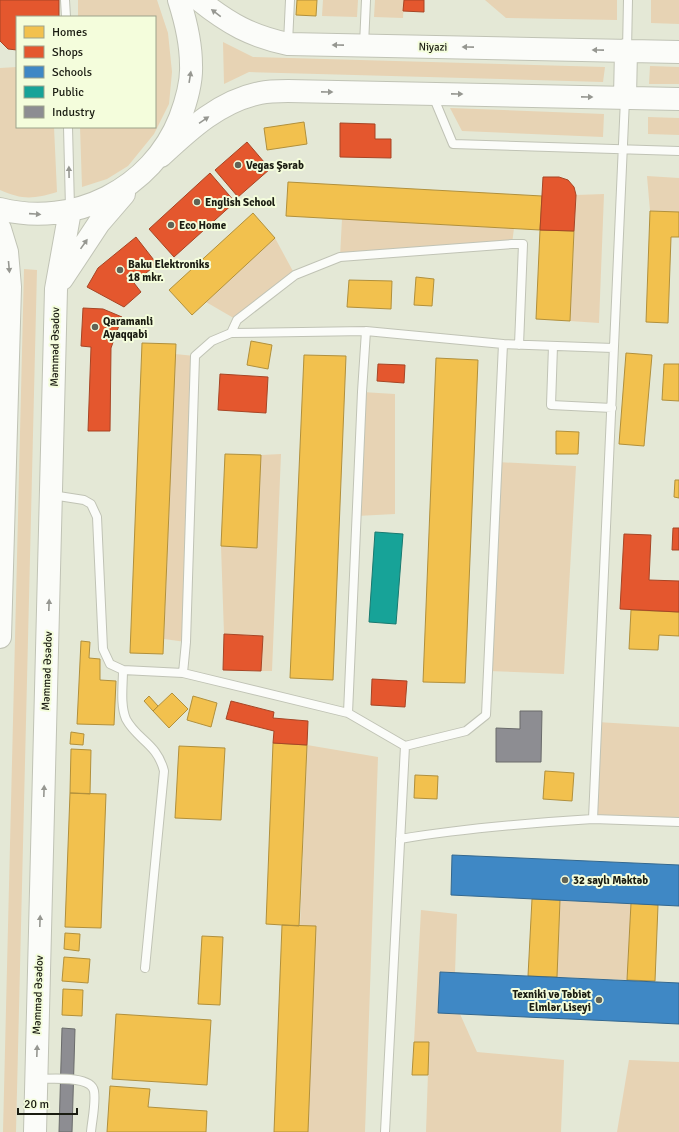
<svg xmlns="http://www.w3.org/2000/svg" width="679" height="1132" font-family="Signika,sans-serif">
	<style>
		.green { fill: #e7d3b4 }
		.homes { fill: #f2c14e; stroke: #b1903c }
		.shops { fill: #e4572e; stroke: #a74525 }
		.schools { fill: #3f88c5; stroke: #34688f }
		.public { fill: #17a398; stroke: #187a70 }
		.industry { fill: #8d8d92; stroke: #6a6b6b }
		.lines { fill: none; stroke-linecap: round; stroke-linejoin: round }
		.service-casing { stroke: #c0c3b5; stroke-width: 10 }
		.secondary-casing { stroke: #c0c3b5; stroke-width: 24 }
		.primary-casing { stroke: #c0c3b5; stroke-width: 24 }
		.service { stroke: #fbfcf9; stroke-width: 8 }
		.secondary { stroke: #fbfcf9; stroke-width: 22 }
		.primary { stroke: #fbfcf9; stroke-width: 22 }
		.oneway { fill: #969791 }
		.poi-dot { fill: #616356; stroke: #f4fddc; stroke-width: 1.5 }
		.labels { text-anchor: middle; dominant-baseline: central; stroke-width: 4; stroke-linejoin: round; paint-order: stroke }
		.street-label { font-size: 11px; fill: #1a1c11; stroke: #f4fddc }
		.poi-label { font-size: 11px; font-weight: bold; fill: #1a1c11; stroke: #f4fddc; text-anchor: start }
	</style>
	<rect width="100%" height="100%" fill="#e4e8d6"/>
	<path class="green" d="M78 0H157L168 33 172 72 169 104 154 134 128 166 107 179 82 187 80 127H155V17H78Z
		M323 0H358L357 17 322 16Z
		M375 0H404L403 18 374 17Z
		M485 0H617V20L506 18Z
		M651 0H679V24L651 23Z
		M223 42 253 57 605 67 603 82 249 72 224 84Z
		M650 66 679 67V84H649Z
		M17 67V127H54L57 192C34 199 22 200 0 190V68Z
		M450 108 604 114 603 137 462 131Z
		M648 117 679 118V135L648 134Z
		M647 176 679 178V212L650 211Z
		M604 194 599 323 570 321 576 195Z
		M342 219 514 228 512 244 340 257Z
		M275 238 295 275 237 320 206 302Z
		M24 269 37 270 16 1132H3Z
		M175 354 195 356 186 642 164 639Z
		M362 392 395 394V514L357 516Z
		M281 454 272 671H261L262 636 224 634 221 546 257 547 261 455Z
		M497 462 576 466 564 674 488 671Z
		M597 722 679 727V822L593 819Z
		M307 745 378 757 365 1132H308L300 926Z
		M560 900 631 903 627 980 557 977Z
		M421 910 457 914 455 973 440 972 438 1013 460 1014 477 1052 564 1060 561 1132H426L429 1043 414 1042Z
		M629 1060 679 1062V1132H617Z"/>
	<path class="homes" d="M297 0H317L316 16 296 15Z
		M304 122 307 144 267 150 264 128Z
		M288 182 542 196 540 230 286 216Z
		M650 211 679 212V237H671L668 323 646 322Z
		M253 213 275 238 192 315 169 290Z
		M540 230 574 231 570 321 536 319Z
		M416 277 434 279 432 306 414 305Z
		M349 280 392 281 391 309 347 307Z
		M251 341 272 345 268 369 247 365Z
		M142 343 176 344 163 654 130 653Z
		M626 353 652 355 644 446 619 444Z
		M304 355 346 356 333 680 290 678Z
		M436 358 478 360 465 683 423 682Z
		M664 364H679V401L662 400Z
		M556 431 579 432 578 454H556Z
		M225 454 261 455 257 548 221 546Z
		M675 480H679V498L674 497Z
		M631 610 679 612V636L659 635 658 650 629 649Z
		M81 641 90 642 89 658 100 659V680L116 681 114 725 77 724Z
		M172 693 188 709 169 728 153 711Z
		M149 696 158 706 153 711 144 701Z
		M193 696 217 703 211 727 187 720Z
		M71 732 84 734 83 745 70 744Z
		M273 743 307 745 299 926 266 924Z
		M179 746 225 748 221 820 175 818Z
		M71 749 91 750 90 794 70 793Z
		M545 771 574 773 572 801 543 799Z
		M415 775 438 776 437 799 414 798Z
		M70 793 106 794 101 928 65 927Z
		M532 899 560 900 557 977 528 976Z
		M631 903 658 905 655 981 627 980Z
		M282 925 316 926 308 1132H274Z
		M65 933 80 934 79 951 64 949Z
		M202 936 223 937 220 1005 198 1004Z
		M64 957 90 959 88 983 62 981Z
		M63 989 83 990 82 1016 62 1015Z
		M116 1014 211 1020 207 1085 112 1079Z
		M414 1042H429L428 1075H412Z
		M110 1086 150 1089 148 1107 207 1111 206 1132H107Z"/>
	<path class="shops" d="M0 0H59V17H17V50L8 49 0 41Z
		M404 0H424V12L403 11Z
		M340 123 375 124V139H391V158L340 157Z
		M247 142 270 169 238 197 215 170Z
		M210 173 235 202 174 257 149 229Z
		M543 177H559L568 180 574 187 576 195 574 231 540 230Z
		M136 237 157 264 134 283 141 292 124 307 87 287 98 268Z
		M83 308 103 309 122 317 111 348 110 431H88L91 347 81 346Z
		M378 364 405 365 404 383 377 381Z
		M220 374 268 377 266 413 218 410Z
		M673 528H679V550H672Z
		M624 534 651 535 649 580 679 581V612L620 609Z
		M224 634 263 636 261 671 223 670Z
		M372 679 407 681 405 707 371 705Z
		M231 701 274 712 273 718 308 721 307 745 273 743 274 731 226 719Z"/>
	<path class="schools" d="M452 855 679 865V906L451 895Z
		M440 972 679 983V1024L438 1013Z"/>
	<path class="public" d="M375 532 403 534 396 624 369 622Z"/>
	<path class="industry" d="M520 711H542L541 762H496V728L520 729Z
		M62 1028 75 1029 72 1132H59Z"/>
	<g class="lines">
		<defs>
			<path id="service" d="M65 0 66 17
				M288 43 290 0
				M364 45 366 0
				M627 50 628 0
				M433 96 453 144 679 151
				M625 99 593 819 679 822
				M68 127 70 208
				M231 333 366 331
				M553 346 551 405 612 408
				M52 495 84 500 91 504 97 517 103 649 110 664 123 670 183 673 348 713 405 746
				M123 670C123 685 120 705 126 719 137 740 157 743 164 771L145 968
				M183 673 186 642 195 356 212 341 231 333 237 320 295 275 340 257 512 244H523L519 345
				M348 713 362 392 366 331 503 344
				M400 839C464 828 528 823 593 819
				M37 1079C50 1079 91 1075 94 1091 96 1103 92 1120 91 1132
				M385 1132 405 746 466 731 486 715 503 344 613 348"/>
			<path id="secondary" d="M199 0C229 24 251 36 288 44L679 52
				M625 97 626 50
				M161 156C190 129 220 101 260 93 269 91 279 91 288 91L679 99"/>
			<path id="primary" d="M0 209C74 228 152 189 180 118 186 102 192 83 191 65 191 42 186 22 179 0
				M0 229 7 252 10 287 0 637
				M62 279 99 223 124 194
				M35 1132 56 289 70 211"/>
		</defs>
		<use href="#service" class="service-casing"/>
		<use href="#secondary" class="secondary-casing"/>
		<use href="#primary" class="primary-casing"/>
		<use href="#service" class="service"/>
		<use href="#secondary" class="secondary"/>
		<use href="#primary" class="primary"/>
	</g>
	<defs><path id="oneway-solid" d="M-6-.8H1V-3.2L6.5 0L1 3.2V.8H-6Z"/></defs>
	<g class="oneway">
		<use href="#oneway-solid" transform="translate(216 13) rotate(-143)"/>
		<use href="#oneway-solid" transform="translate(338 45) rotate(-179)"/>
		<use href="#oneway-solid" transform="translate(468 47) rotate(-179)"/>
		<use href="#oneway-solid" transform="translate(598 50) rotate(-179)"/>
		<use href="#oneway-solid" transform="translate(190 77) rotate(-81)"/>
		<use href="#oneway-solid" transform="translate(327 92) rotate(1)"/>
		<use href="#oneway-solid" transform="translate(457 94) rotate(1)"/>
		<use href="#oneway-solid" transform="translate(587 97) rotate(1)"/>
		<use href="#oneway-solid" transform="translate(204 120) rotate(-34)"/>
		<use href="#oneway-solid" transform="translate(69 172) rotate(-91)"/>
		<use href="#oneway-solid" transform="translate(35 214) rotate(4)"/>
		<use href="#oneway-solid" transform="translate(84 244) rotate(-55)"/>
		<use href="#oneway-solid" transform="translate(9 267) rotate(85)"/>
		<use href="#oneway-solid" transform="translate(49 605) rotate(-88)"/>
		<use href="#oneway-solid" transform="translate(44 791) rotate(-88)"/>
		<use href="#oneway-solid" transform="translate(40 921) rotate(-88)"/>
		<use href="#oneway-solid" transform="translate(37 1051) rotate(-88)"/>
	</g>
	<g class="poi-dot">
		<circle cx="238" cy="165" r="4"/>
		<circle cx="197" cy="202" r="4"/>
		<circle cx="171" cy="225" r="4"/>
		<circle cx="120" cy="270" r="4"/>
		<circle cx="95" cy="327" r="4"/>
		<circle cx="565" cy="880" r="4"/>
		<circle cx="599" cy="1000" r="4"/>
	</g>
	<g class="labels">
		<g class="street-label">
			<text transform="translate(433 47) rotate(1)">Niyazi</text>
			<text transform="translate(55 347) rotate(-89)">Məmməd Əsədov</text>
			<text transform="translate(47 671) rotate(-88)">Məmməd Əsədov</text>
			<text transform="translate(38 995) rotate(-88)">Məmməd Əsədov</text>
		</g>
		<g class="poi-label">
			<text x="246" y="165">Vegas Şərab</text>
			<text x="205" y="202">English School</text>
			<text x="179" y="225">Eco Home</text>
			<text x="128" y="264">Baku Elektroniks<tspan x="128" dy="13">18 mkr.</tspan></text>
			<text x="103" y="321">Qaramanli<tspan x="103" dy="13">Ayaqqabi</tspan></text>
			<text x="573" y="880">32 saylı Məktəb</text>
			<text x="591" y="994" text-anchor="end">Texniki və Təbiət<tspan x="591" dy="13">Elmlər Liseyi</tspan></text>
		</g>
	</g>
	<rect x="16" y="16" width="140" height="112" fill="#f4fddc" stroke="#9da38b"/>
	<rect x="24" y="26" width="20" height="12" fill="#f2c14e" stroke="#9da38b"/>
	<text x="52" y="36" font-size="12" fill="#1a1c11">Homes</text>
	<rect x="24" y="46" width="20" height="12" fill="#e4572e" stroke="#9da38b"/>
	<text x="52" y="56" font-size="12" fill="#1a1c11">Shops</text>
	<rect x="24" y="66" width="20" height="12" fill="#3f88c5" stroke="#9da38b"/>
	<text x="52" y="76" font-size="12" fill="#1a1c11">Schools</text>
	<rect x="24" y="86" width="20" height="12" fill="#17a398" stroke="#9da38b"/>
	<text x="52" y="96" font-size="12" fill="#1a1c11">Public</text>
	<rect x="24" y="106" width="20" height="12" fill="#8d8d92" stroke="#9da38b"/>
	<text x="52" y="116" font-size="12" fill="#1a1c11">Industry</text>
	<path d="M18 1108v6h59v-6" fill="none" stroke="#1a1c11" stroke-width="2"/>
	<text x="24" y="1108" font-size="12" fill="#1a1c11" stroke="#f4fddc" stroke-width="3" paint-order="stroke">20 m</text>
</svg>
